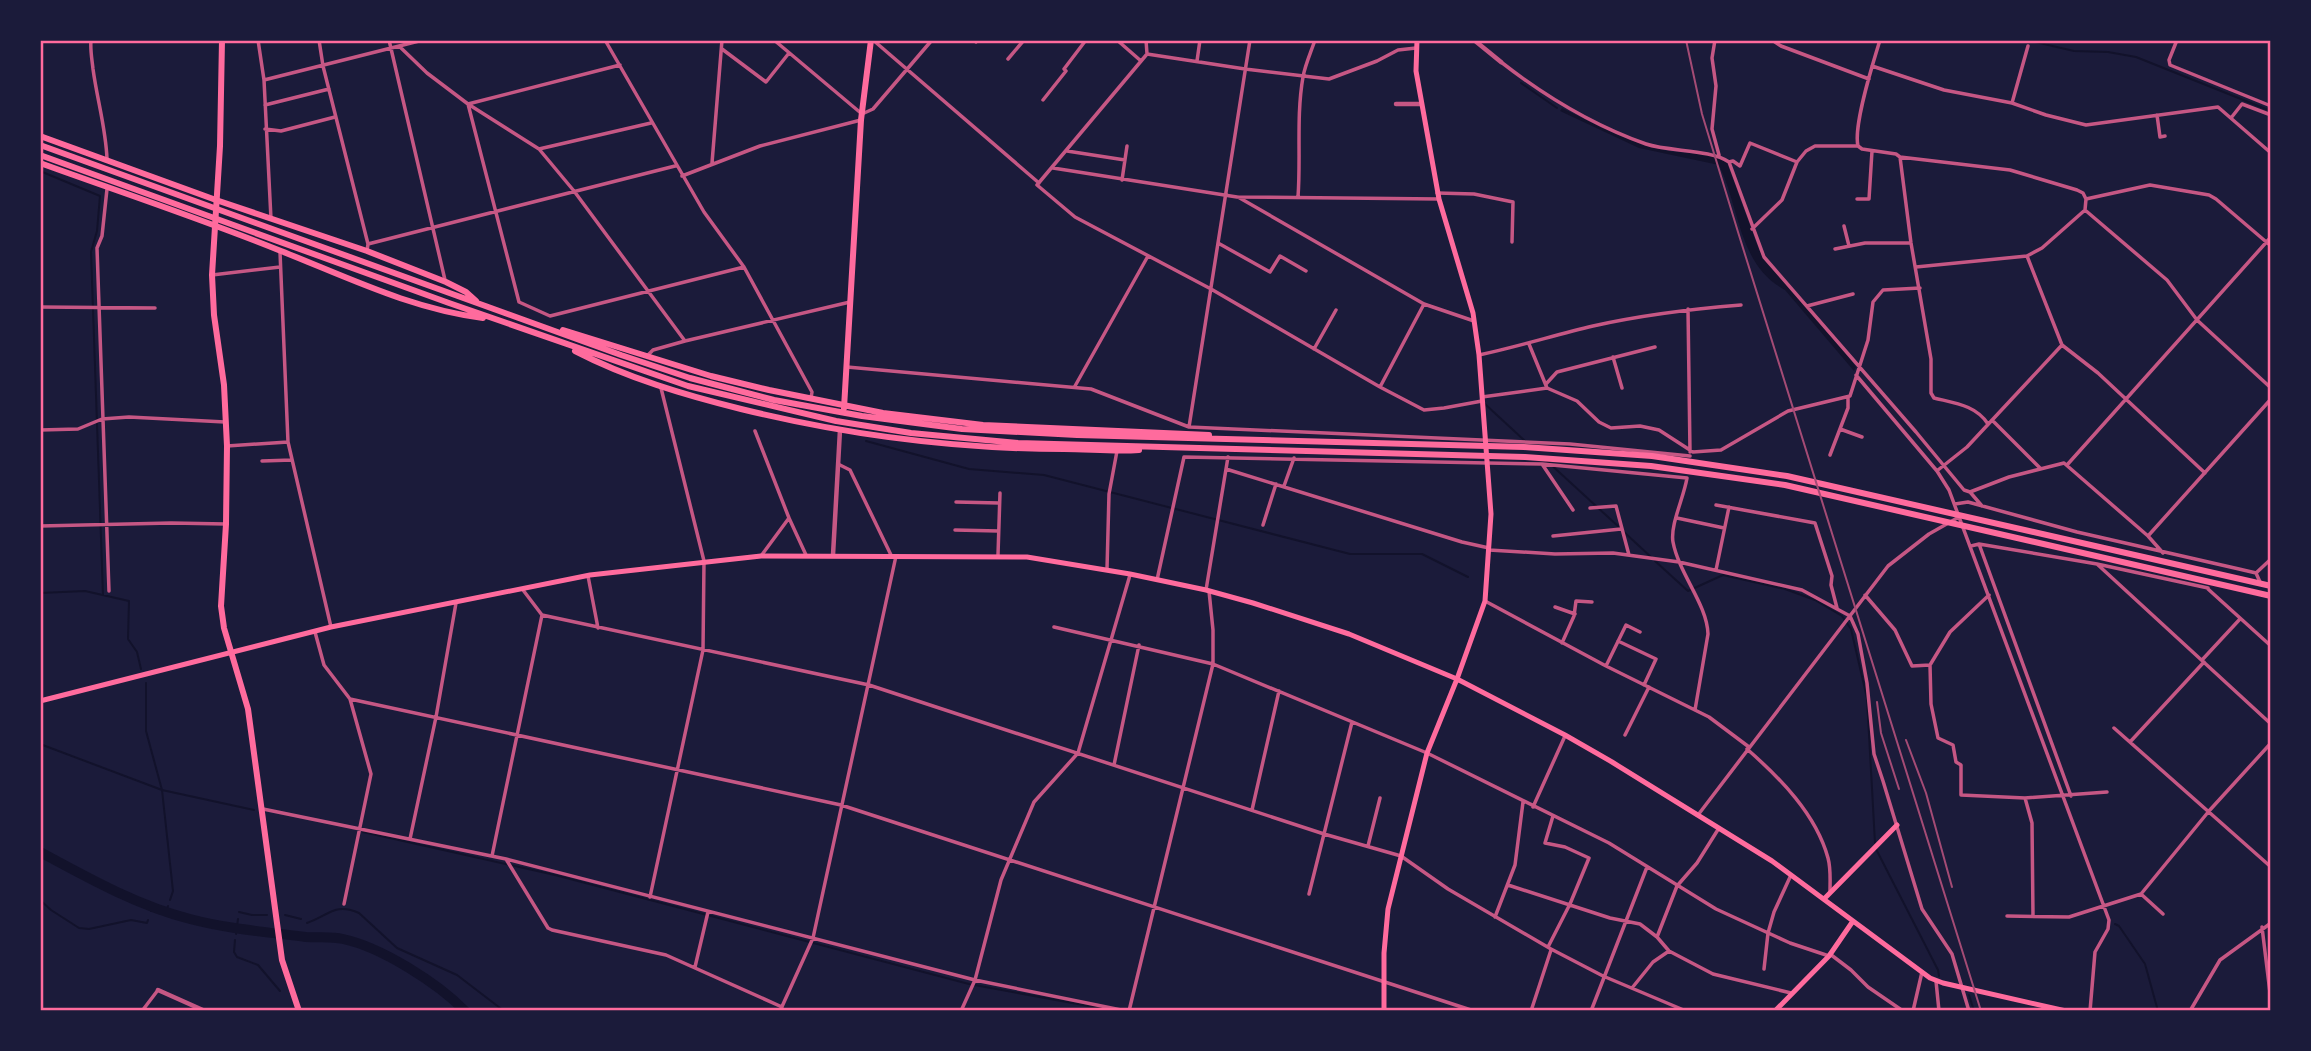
<svg xmlns="http://www.w3.org/2000/svg" width="2311" height="1051" font-family="'Titillium Web',sans-serif">
	<style>
		.water { fill: #12122b }
		.lines { fill: none; stroke-linecap: round; stroke-linejoin: round }
		.stream { stroke: #12122b; stroke-width: 2 }
		.river { stroke: #12122b; stroke-width: 10 }
		.minor { stroke: #c65784; stroke-width: 3.5 }
		.tertiary { stroke: #c65784; stroke-width: 4.5 }
		.secondary { stroke: #ff6b9d; stroke-width: 5 }
		.primary { stroke: #ff6b9d; stroke-width: 6 }
		.trunk { stroke: #ff6b9d; stroke-width: 6 }
		.rail { stroke: #a44b75; stroke-width: 2 }
		.neatline { fill: none; stroke: #ff6b9d; stroke-width: 2.5 }
	</style>
	<rect width="100%" height="100%" fill="#1b1b3a"/>
	<path class="water" d="M1562 108C1593 123 1625 140 1659 149 1681 155 1709 150 1727 163L1759 250 1850 359 1856 367 1854 371 1785 290C1738 265 1740 208 1719 165L1639 148 1560 111Z"/>
	<g class="lines">
		<path class="stream" d="M2027 40 2074 51 2108 52 2136 57 2271 111
			M1521 83 1557 108
			M40 171 100 196 97 231 91 252 103 595
			M1485 404 1525 441
			M866 441 969 469 1044 475 1350 554H1422L1468 577
			M1547 461 1620 528
			M1624 532 1651 557
			M1655 561 1688 591 1723 575 1785 589 1815 600 1842 616 1851 629 1867 698 1875 843
			M40 593 85 591 129 601 128 639 137 652 141 669
			M146 683V731L162 790 173 891 170 900
			M40 744 162 790 254 810
			M363 832 555 875 969 984 1116 1011
			M1876 849 1938 970 1939 976
			M40 900 51 910 79 928 89 929 131 920 147 923 148 920
			M151 911 153 907
			M166 912 168 906
			M239 912 252 915H267
			M285 915 301 919
			M307 923C328 916 335 902 359 913L397 948 457 975 504 1011
			M2115 924 2119 926 2145 964 2158 1011
			M236 934 238 919
			M235 940 234 952 237 957 258 965 280 991
			M1969 995 1974 1011"/>
		<path class="river" d="M40 852C88 878 138 906 190 919 228 929 267 932 306 937 318 938 330 936 343 939 381 947 438 983 465 1011"/>
		<path class="minor" d="M91 40C90 50 92 59 93 69 97 99 106 129 107 159
			M258 40 264 80 271 219
			M319 40 323 66 368 244 367 251
			M389 40 445 280
			M605 40 704 212 744 267 812 392 811 398
			M774 40 862 114 873 109 932 40
			M873 40 1039 183
			M1117 40 1141 61
			M1146 40 1147 54 1037 185 1075 217 1211 289 1380 387 1424 410 1444 408 1482 401
			M1715 40 1712 58 1716 86 1712 129 1719 155
			M1772 40 1781 46 1869 79
			M2177 40 2169 60 2170 65 2271 106
			M976 42 977 40
			M399 46 427 73 468 104 539 149 574 191 685 341
			M722 49 766 82 789 53
			M1147 54 1245 69 1329 79 1377 61 1398 50 1416 48
			M1008 59 1024 40
			M1197 61 1200 40
			M1501 62C1546 97 1592 125 1646 144 1670 152 1710 149 1729 162L1764 257 1916 432 1964 490 1970 492 1982 506
			M620 65 468 104 519 302 550 316 744 267
			M1872 66 1944 90 2012 103 2046 115 2086 125 2218 107 2271 153
			M264 80 423 40
			M1043 100 1066 71 1064 69 1086 40
			M2012 103 2028 46
			M265 105 329 89
			M2157 115 2160 137 2165 136
			M2231 118 2242 104 2271 115
			M265 129 281 131 335 117
			M1858 146C1853 126 1873 63 1880 40
			M539 149 651 123
			M1067 151 1125 160
			M1900 157 1911 243 1931 359V393L1934 398C1954 403 1976 405 1988 424
			M1729 162 1733 161 1740 166 1750 143 1797 162
			M712 163 722 40
			M1053 168 1237 197 1439 199
			M682 176 760 146 861 120
			M1122 180 1127 146
			M107 189 102 236 97 248 109 591
			M1437 193 1474 194 1513 202 1512 242
			M1238 197 1424 304 1474 321
			M1298 197C1301 157 1296 117 1303 77 1305 65 1311 52 1315 40
			M1857 199H1869L1872 151
			M2086 199 2150 185 2209 195 2216 199 2271 246
			M40 202V229
			M2085 210 2167 280 2197 320 2271 388
			M1844 226 1849 246
			M1752 229 1782 200 1797 162 1806 151 1815 146H1858L1862 149 1896 154 1900 157 2010 170 2077 190 2083 193 2086 199 2085 210 2042 248 2027 256 1916 267
			M1218 243 1270 272 1280 256 1306 271
			M368 244 675 166
			M1835 249 1865 243H1911
			M280 252 288 442 331 627
			M2027 256 2062 345 2098 373 2205 473
			M212 275 280 267
			M1807 306 1853 294
			M40 307 155 308
			M1688 309 1690 452
			M1529 344 1547 388 1577 401 1599 422 1611 428 1640 426 1659 430 1693 452 1721 450 1788 411 1850 396 1868 340 1873 302 1883 290 1920 288
			M1314 349 1336 310
			M648 355 653 350 685 341 850 302
			M1479 355C1517 347 1555 335 1593 326 1642 315 1691 309 1741 305
			M1613 357 1622 388
			M847 367 1091 389 1189 427 1570 444 1690 456
			M1856 375 1937 471 1949 490 2109 920 2108 929 2095 952 2090 1011
			M1546 384 1557 372 1655 347
			M1075 386 1148 256
			M1380 387 1424 304
			M1482 397 1547 388
			M1992 420 2040 468
			M1189 427 1250 40
			M1840 429 1862 437
			M40 430 78 429 102 419 129 417 225 422
			M755 431 789 518 806 555
			M227 446 288 442
			M1830 455 1848 408V397
			M262 461 292 460
			M838 464 850 470 891 555
			M1542 464 1573 510
			M2067 465 2271 237
			M1226 469 1462 542 1489 548
			M1938 470 1967 447 2062 345
			M1284 486 1294 458
			M1970 492 2009 477 2064 463 2148 536 2163 553
			M956 502 999 503
			M1955 504 1968 502 2077 532 2239 569 2256 573 2260 582
			M1716 505 1815 523 1832 576 1831 585 1837 608
			M1590 508 1616 506 1629 555
			M1677 518 1724 528
			M1263 525 1276 484
			M40 526 171 523 226 524
			M955 530 998 531
			M1553 536 1621 529
			M2148 536 2271 399
			M1979 544 2071 796
			M1971 546 1979 544 2097 564 2208 588
			M1489 550 1555 554 1613 553 1679 562 1802 590 1850 616 1858 634 1867 683 1874 754 1883 781 1922 909 1952 954 1969 1011
			M998 555 1000 493
			M761 556 789 518
			M2097 564 2271 724
			M1107 569 1109 494 1117 451
			M1716 570 1729 507
			M2256 573 2271 559
			M588 576 598 628
			M1157 580 1184 457 1542 464 1687 478C1684 497 1670 525 1673 542 1679 574 1707 604 1708 634L1695 710
			M2208 589 2271 646
			M523 590 542 615 869 685 1324 834 1401 856 1448 889 1551 949 1603 976 1686 1011
			M1206 590 1228 457
			M1865 595 1895 630 1912 666 1930 665 1931 704 1938 738 1953 745 1956 762 1961 765V795L2025 798 2107 792
			M1485 601 1606 666 1709 717 1749 747
			M1555 607 1575 614
			M1054 627 1213 664 1427 753 1609 843 1716 909 1790 943 1829 956
			M315 632 324 665 350 699 371 774 344 904
			M1618 641 1656 659 1644 685
			M1562 643 1574 616 1576 601 1592 602
			M2202 660 2240 619
			M1930 665 1950 632 1989 595
			M1606 666 1626 625 1640 632
			M350 699 841 805 1474 1011
			M2114 728 2271 867
			M1625 735 1649 687
			M2130 742 2204 662
			M1747 749C1780 778 1816 814 1828 858 1831 869 1830 880 1830 891
			M1114 765 1139 645
			M2025 798 2032 823 2033 916
			M1533 807 1565 736
			M263 809 506 859 975 980 1126 1011
			M1252 810 1279 691
			M1698 815 1888 566 1929 534 1959 517
			M410 839 436 717 456 603
			M1368 846 1380 798
			M492 856 542 615
			M506 859 548 928 552 930 666 955 782 1007
			M1508 885 1610 918 1640 924 1657 937 1669 951 1713 974 1791 993
			M1309 894 1352 722
			M2141 894 2163 914
			M650 897 703 650 704 561 661 388
			M2007 916 2069 917 2141 894 2209 811 2271 743
			M1495 917 1515 865 1523 802
			M2262 927 2271 1001
			M1657 937 1677 886 1697 863 1719 828
			M1548 947 1570 904 1589 858 1565 847 1545 843 1553 816
			M1830 954 1851 970 1868 987 1903 1011
			M695 967 708 912
			M1764 969 1768 933 1774 912 1791 875
			M1936 981 1939 1011
			M1632 988 1653 962 1669 951
			M142 1011 158 990
			M780 1011 813 938 896 556
			M961 1011 975 980 1001 880 1034 802 1078 753 1130 575
			M1129 1011 1213 664V630L1209 591
			M1531 1011 1551 950
			M1591 1011 1647 867
			M1913 1011 1922 972
			M2190 1011 2220 960 2271 923"/>
		<path class="tertiary" d="M1474 40 1501 62
			M1396 104H1421
			M833 555 840 430
			M158 990 205 1011"/>
		<path class="secondary" d="M40 701 331 627 590 575 761 556 1027 557 1130 574 1206 590 1253 603 1349 634 1457 679 1565 735 1612 762 1772 861 1930 978 1943 983 2066 1011
			M1824 899 1897 825
			M1384 1011V953L1388 909 1427 753 1457 679 1485 601 1491 514 1479 355 1473 313 1439 199 1416 71 1417 40
			M1775 1011 1829 956 1853 921"/>
		<path class="primary" d="M222 40 220 146 212 275 214 315 224 385 227 446 226 524 221 606 224 628 248 709 282 960 299 1011"/>
		<path class="trunk" d="M40 136 216 200 367 251 446 282 466 292 476 301
			M40 145 621 355 690 378 774 400 862 416 962 429 1077 435 1524 447 1652 456 1787 476 2271 586
			M40 155 449 303 688 386 836 421 911 433 1018 443 1525 457 1651 466 1785 485 2271 596
			M40 163C120 192 202 219 281 251 347 277 411 309 483 318
			M563 330 711 376 769 390 883 413 983 425 1209 435
			M575 351C627 378 685 395 741 409 847 435 955 449 1064 449 1089 449 1114 452 1139 450
			M844 408 861 120 871 40"/>
		<path class="rail" d="M1686 40 1702 114 1738 232 1981 1011
			M1877 702 1881 733 1899 789
			M1906 740 1926 793 1952 887"/>
	</g>
	<rect width="2311" height="1051" fill="none" stroke="#1b1b3a" stroke-width="84"/>
	<rect x="42" y="42" width="2227" height="967" class="neatline"/>
</svg>
